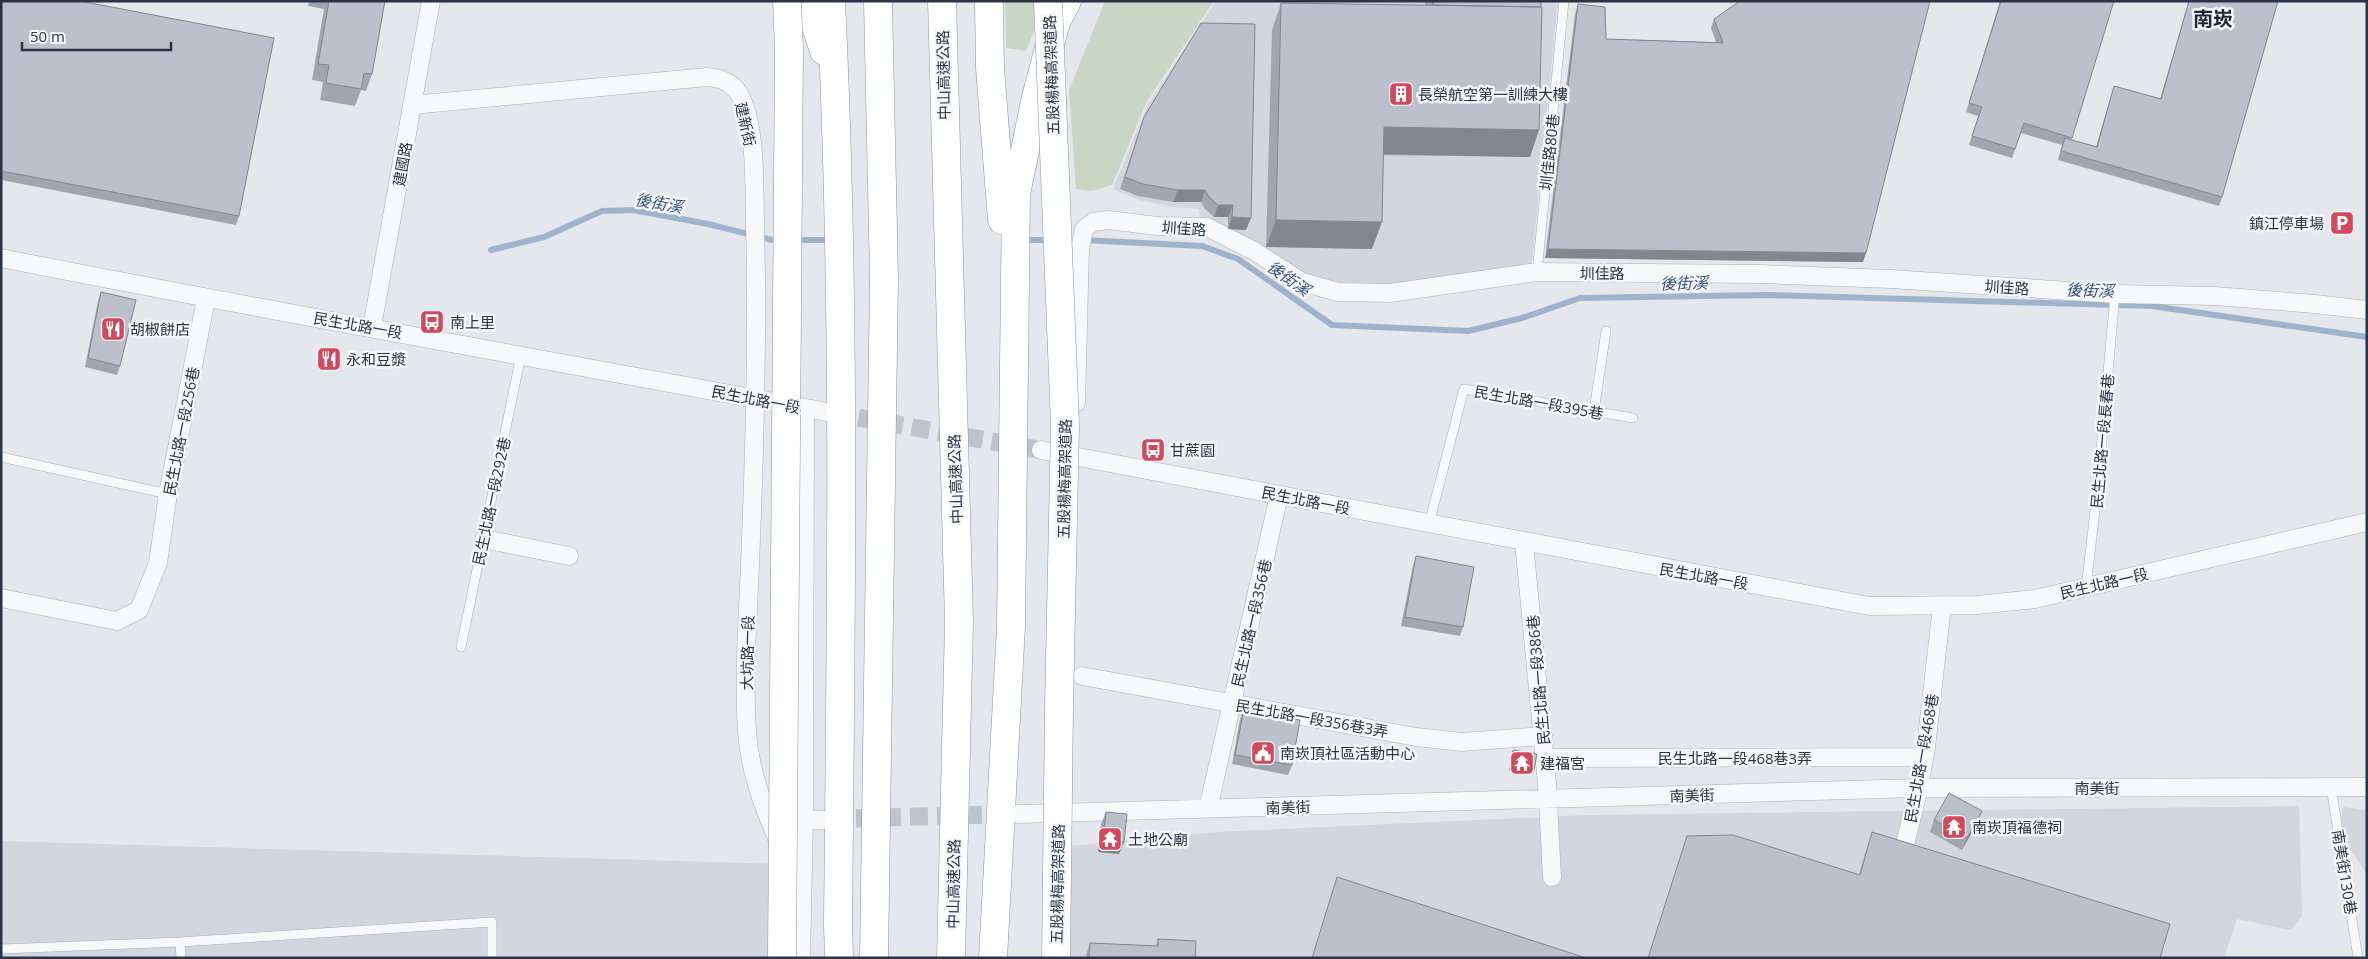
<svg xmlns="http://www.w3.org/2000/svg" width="2368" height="959" font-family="'Open Sans','Noto Sans TC',sans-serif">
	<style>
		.built { fill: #d2d6de }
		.green { fill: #c9d6c5 }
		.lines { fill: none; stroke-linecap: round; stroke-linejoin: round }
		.stream { stroke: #9fb4cc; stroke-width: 6 }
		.street-tunnel { stroke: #bfc3cb; stroke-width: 18; stroke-dasharray: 18 9; stroke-linecap: butt }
		.lane-casing { stroke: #a9aeb7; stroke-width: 10 }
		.street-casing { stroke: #a9aeb7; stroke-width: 19 }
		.highway-casing { stroke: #8b94a3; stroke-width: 29 }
		.lane { stroke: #f7f8fa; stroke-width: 9 }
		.street { stroke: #f7f8fa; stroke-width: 18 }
		.highway { stroke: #fff; stroke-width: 28 }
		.highway-bridge-casing { stroke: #8b94a3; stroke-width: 29; stroke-linecap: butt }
		.highway-bridge { stroke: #fff; stroke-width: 28 }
		.wall { fill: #a1a5ae }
		.shaded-wall { fill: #83868d }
		.building { fill: #bbc0ca; stroke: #83868d }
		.labels { text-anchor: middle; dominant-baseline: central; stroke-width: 5; stroke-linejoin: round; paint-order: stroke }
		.street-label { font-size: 15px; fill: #2b3445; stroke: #f4f6f9 }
		.poi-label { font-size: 15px; fill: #2b3445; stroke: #f4f6f9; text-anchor: start }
		.water-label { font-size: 16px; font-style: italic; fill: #34527a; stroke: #f4f6f9 }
		.district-label { font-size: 20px; font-weight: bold; fill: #1d2536; stroke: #f4f6f9 }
	</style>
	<rect width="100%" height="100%" fill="#e4e7ec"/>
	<path class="built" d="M1216 1H1558L1531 272 1339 291 1226 234 1200 216 1199 209 1172 207 1139 200 1113 189 1148 104Z
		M2299 806 2302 915 2291 930 2237 919 2224 958H1066L1069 846 1217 832 1588 815Z
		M2343 807 2367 810V874L2339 832Z
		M1 841 782 864 778 958H1Z"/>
	<path class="green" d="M1005 1H1046L1026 51 1006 48Z
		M1105 1H1214L1146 103 1112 185 1091 191 1076 189 1069 90Z"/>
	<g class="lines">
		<path class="stream" d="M795 240H827
			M1029 240H1052
			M1082 240 1202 246 1238 259 1332 325 1468 331 1522 318 1580 298 1767 295 2152 306 2367 337
			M491 250 544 237 602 211 633 210 708 224 772 240H782"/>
		<path class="street-tunnel" d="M832 413 1041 450
			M829 819 1010 814"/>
		<defs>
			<path id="lane" d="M1537 272 1564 1
				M1594 411 1606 331
				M1 457 168 494
				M1429 524 1464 389 1633 418
				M2086 588 2098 485 2115 294
				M461 647 521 355
				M2331 787 2358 958
				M180 942 181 958
				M1 949 180 942 492 922V958"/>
			<path id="street" d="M412 105 707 77C721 78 732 82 739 94 757 125 754 190 755 225 758 330 755 434 751 539 749 603 743 668 747 732 751 791 781 844 802 898
				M1 258C277 313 555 361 832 413
				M372 327 431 1
				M1076 403 1080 249 1084 229 1093 222 1108 220 1157 226 1207 227 1254 251 1302 282 1338 292 1390 293 1537 272 1761 274 1891 279 2115 294 2215 296 2315 304 2367 310
				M1041 450 1869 606 1977 605 2035 599 2367 522
				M484 539 569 556
				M1524 542 1547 784 1552 877
				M1 598 117 621 139 610 158 563 168 494 206 299
				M1082 676 1416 737 1462 742 1543 736
				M1545 758 1924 757
				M1208 809 1279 495
				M1018 814 1919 788 2367 787
				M794 820H824
				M1900 864 1919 788 1926 747 1942 606
				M801 958 804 820 805 408"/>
			<path id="highway" d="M808 1 824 51
				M831 1C846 308 841 616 838 924L839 958
				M942 1 959 622 951 958
				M989 1 990 68 1002 220
				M874 958 884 278 878 1
				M993 958 1011 626 1016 194 1036 97 1056 22 1067 1"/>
		</defs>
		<use href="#lane" class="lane-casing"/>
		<use href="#street" class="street-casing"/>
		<use href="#highway" class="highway-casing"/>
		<use href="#lane" class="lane"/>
		<use href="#street" class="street"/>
		<use href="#highway" class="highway"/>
		<defs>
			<path id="highway-bridge" d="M1048 1 1065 425 1059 707 1056 958
				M782 958 789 49 787 1"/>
		</defs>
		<use href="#highway-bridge" class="highway-bridge-casing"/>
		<use href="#highway-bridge" class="highway-bridge"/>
	</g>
	<path class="wall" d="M1 1 239 216 236 225 1 180Z
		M309 1H385L372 74 366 91 361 90 355 106 320 100 323 82 312 80 324 9 308 6Z
		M1425 1H1541L1530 157 1383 155 1372 249 1266 247 1272 30 1281 3 1425 5Z
		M2000 1H2114L2071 140 2096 147 2114 86 2160 99 2189 1H2278L2222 197 2219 206 2058 160 2062 145 2021 133 2012 158 1969 145 1978 116 1966 112Z
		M1578 4 1606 39 1716 42 1711 28 1714 19 1866 253 1863 262 1545 258 1575 14Z
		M1201 23 1246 230 1228 229V217H1214L1205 209 1201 202H1173L1138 196 1120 189 1144 117Z
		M101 292 120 366 117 375 85 367 98 301Z
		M1416 556 1463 627 1460 636 1401 626 1413 565Z
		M1244 709 1292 765 1288 775 1232 764 1240 719Z
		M1513 750 1534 770 1533 773 1509 770Z
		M1106 812 1119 854 1098 852 1101 824Z
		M1934 820 1977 823 1962 850 1930 832Z
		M1872 832 2160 958 1859 874Z
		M1158 939 1195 958H1086L1087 952 1090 943 1156 946Z"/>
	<path class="shaded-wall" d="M1384 127 1539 130 1530 157 1374 154Z
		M1178 190H1205L1201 202H1173Z
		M1218 205H1233L1228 217H1214Z
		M1232 217 1251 218 1246 230 1228 229Z
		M1276 220 1382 222 1372 249 1266 247Z
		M1548 249 1866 253 1863 262 1545 258Z
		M1982 811 1977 823 1962 850 1967 838Z
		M1103 840 1124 842 1119 854 1098 852Z"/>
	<path class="building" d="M1 1H80L274 38 239 216 1 171Z
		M329 1H385L372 74 364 73 361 89 326 83 329 65 318 64Z
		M1433 1H1541V7L1433 5Z
		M1740 1H1930L1866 253 1548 249 1578 4 1605 7 1606 39 1723 43 1714 19Z
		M2001 1H2114L2072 138 2024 123 2015 149 1972 136 1982 107 1969 103Z
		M2189 1H2278L2222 197 2061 151 2065 138 2097 147 2114 86 2161 99Z
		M1281 3 1542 7 1539 130 1384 127 1382 222 1276 220Z
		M1201 23 1255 24 1251 218 1232 217 1233 205H1218L1209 197 1205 190H1178L1143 184 1125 177 1144 117Z
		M101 292 136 300 120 366 88 358Z
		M1416 556 1474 567 1463 627 1405 617Z
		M1244 709 1300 720 1292 765 1235 755Z
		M1513 750 1537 754 1534 770 1511 766Z
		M1949 793 1982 811 1967 838 1934 820Z
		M1106 812 1127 814 1124 842 1103 840Z
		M1872 832 2170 924 2160 958H1648L1687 836 1733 835 1860 875Z
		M1337 877 1586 958H1312Z
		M1158 939 1196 941 1195 958H1089L1090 943 1158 946Z"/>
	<defs>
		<symbol id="building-square" viewBox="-11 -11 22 22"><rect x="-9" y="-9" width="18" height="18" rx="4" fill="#d1495b" stroke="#f4f6f9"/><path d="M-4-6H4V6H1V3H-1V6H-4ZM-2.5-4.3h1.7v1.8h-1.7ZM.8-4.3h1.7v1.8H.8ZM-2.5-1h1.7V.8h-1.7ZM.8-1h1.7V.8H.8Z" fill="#fff"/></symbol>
		<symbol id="parking-square" viewBox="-11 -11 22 22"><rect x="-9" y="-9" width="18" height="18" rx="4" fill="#d1495b" stroke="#f4f6f9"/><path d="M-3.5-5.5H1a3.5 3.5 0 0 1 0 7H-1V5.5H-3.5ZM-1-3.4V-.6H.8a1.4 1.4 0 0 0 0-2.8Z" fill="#fff"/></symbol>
		<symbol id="bus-square" viewBox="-11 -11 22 22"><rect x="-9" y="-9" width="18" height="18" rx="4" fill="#d1495b" stroke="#f4f6f9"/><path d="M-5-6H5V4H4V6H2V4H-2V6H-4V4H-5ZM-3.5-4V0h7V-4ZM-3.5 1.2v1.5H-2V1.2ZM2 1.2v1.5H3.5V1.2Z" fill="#fff"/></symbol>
		<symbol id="restaurant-square" viewBox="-11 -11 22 22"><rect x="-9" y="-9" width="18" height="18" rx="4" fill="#d1495b" stroke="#f4f6f9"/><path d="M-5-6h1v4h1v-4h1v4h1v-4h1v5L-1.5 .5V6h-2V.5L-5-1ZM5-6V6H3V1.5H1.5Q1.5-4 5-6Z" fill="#fff"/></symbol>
		<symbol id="civic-square" viewBox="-11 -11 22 22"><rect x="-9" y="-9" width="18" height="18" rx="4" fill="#d1495b" stroke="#f4f6f9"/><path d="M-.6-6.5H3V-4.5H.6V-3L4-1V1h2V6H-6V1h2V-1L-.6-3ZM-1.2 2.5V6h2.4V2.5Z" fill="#fff"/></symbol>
		<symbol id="temple-square" viewBox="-11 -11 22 22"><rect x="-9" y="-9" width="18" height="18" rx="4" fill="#d1495b" stroke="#f4f6f9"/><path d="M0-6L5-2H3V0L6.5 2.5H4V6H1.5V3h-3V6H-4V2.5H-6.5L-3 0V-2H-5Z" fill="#fff"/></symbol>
	</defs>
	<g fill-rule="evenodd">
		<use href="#building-square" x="1387" y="80" width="28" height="28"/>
		<use href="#parking-square" x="2328" y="209" width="28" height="28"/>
		<use href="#bus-square" x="418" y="308" width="28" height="28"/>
		<use href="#restaurant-square" x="99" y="315" width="28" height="28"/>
		<use href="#restaurant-square" x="315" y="345" width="28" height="28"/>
		<use href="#bus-square" x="1139" y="436" width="28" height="28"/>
		<use href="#civic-square" x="1249" y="739" width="28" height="28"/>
		<use href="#temple-square" x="1508" y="749" width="28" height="28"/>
		<use href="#temple-square" x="1940" y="813" width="28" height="28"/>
		<use href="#temple-square" x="1096" y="825" width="28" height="28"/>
	</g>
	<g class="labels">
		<g class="street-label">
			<text transform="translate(943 75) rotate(-91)">中山高速公路</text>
			<text transform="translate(1051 75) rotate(-92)">五股楊梅高架道路</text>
			<text transform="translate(746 124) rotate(77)">建新街</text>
			<text transform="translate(1549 152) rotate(-84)">圳佳路80巷</text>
			<text transform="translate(402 164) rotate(-80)">建國路</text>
			<text transform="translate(1184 228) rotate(4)">圳佳路</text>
			<text x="1602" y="273">圳佳路</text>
			<text transform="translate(2007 287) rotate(4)">圳佳路</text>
			<text transform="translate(358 325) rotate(10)">民生北路一段</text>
			<text transform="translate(756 399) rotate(11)">民生北路一段</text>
			<text transform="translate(1539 402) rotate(10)">民生北路一段395巷</text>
			<text transform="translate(181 431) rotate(-79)">民生北路一段256巷</text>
			<text transform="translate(2102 441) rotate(-85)">民生北路一段長春巷</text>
			<text transform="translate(955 479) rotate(-92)">中山高速公路</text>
			<text transform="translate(1064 479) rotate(-89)">五股楊梅高架道路</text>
			<text transform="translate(1306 500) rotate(11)">民生北路一段</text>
			<text transform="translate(491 501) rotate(-78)">民生北路一段292巷</text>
			<text transform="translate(1704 576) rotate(10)">民生北路一段</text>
			<text transform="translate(2104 583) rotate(-13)">民生北路一段</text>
			<text transform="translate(1251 623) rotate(-77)">民生北路一段356巷</text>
			<text transform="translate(747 653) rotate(-89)">大坑路一段</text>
			<text transform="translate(1538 680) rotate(-95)">民生北路一段386巷</text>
			<text transform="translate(1312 718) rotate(10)">民生北路一段356巷3弄</text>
			<text x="1735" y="758">民生北路一段468巷3弄</text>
			<text transform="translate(1921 758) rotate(-80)">民生北路一段468巷</text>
			<text x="2097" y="788">南美街</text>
			<text transform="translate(1692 795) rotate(-2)">南美街</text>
			<text transform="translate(1288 807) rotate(-2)">南美街</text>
			<text transform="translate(2345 872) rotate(81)">南美街130巷</text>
			<text transform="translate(953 884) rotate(-89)">中山高速公路</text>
			<text transform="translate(1057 884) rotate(-89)">五股楊梅高架道路</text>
		</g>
		<g class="poi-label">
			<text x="1418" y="94">長榮航空第一訓練大樓</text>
			<text x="2324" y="223" text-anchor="end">鎮江停車場</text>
			<text x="450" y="322">南上里</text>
			<text x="130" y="329">胡椒餅店</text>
			<text x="346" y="359">永和豆漿</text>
			<text x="1170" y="450">甘蔗園</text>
			<text x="1280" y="753">南崁頂社區活動中心</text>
			<text x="1540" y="763">建福宮</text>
			<text x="1972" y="827">南崁頂福德祠</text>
			<text x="1128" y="839">土地公廟</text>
		</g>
		<g class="water-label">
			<text transform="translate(659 203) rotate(10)">後街溪</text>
			<text transform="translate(1289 278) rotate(35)">後街溪</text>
			<text transform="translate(1684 283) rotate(-1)">後街溪</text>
			<text transform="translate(2090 290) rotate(2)">後街溪</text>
		</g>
		<g class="district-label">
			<text x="2213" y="18">南崁</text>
		</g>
	</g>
	<rect width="2368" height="959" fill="none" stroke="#2b3445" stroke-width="5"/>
	<path d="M22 42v8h149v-8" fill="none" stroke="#2b3445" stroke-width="2.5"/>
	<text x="30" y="42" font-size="15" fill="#2b3445" stroke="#f4f6f9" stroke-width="4" paint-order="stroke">50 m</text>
</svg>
